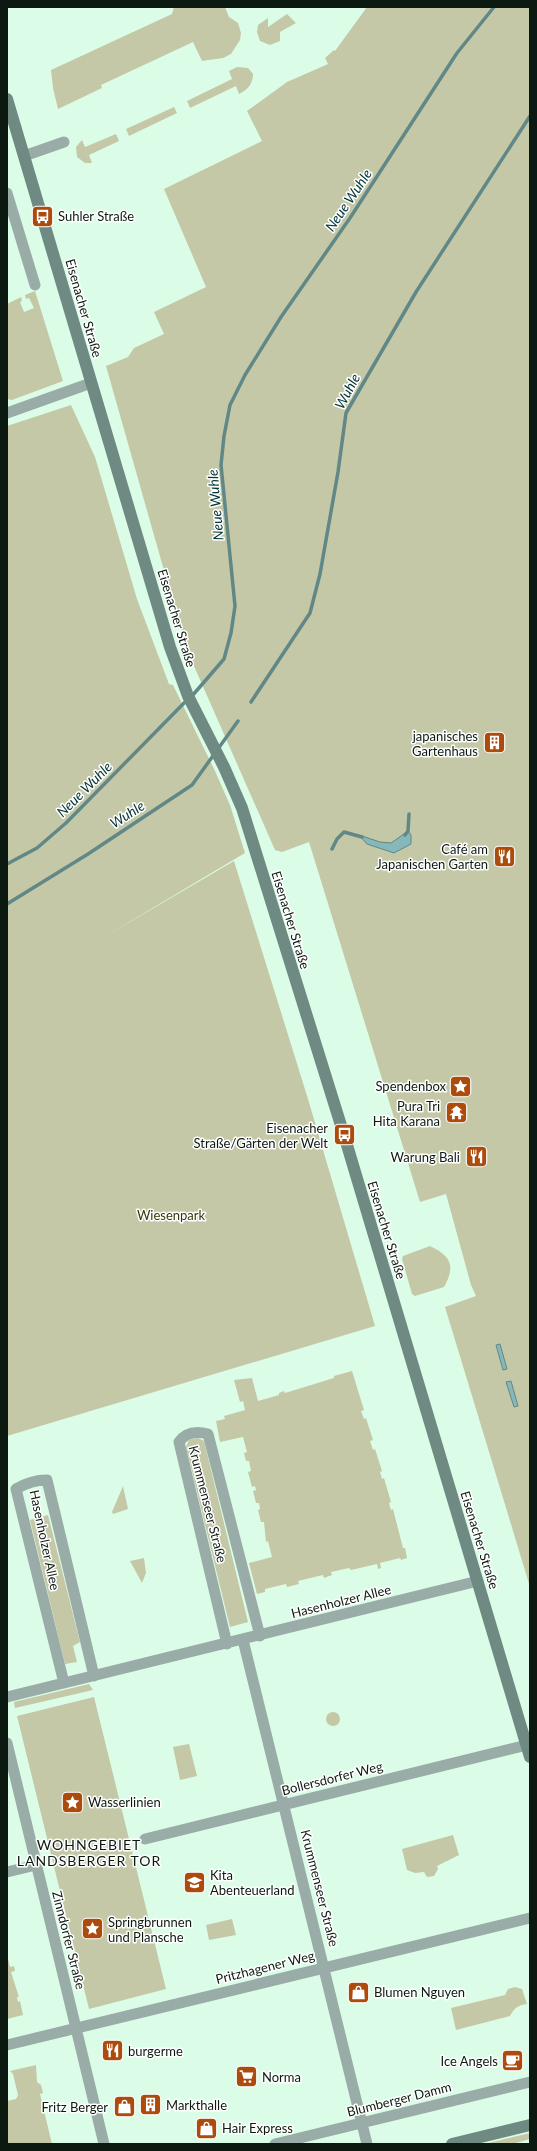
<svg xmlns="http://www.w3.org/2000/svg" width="537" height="2151" font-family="Lato,sans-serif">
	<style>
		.green { fill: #c4c8a6 }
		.water { fill: #86b7ba; stroke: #618887 }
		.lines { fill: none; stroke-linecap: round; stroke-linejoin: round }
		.stream { stroke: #618887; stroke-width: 3.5 }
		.street { stroke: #9aaca7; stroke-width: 11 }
		.secondary { stroke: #6f8a83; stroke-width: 12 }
		.labels { text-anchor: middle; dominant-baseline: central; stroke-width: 3; stroke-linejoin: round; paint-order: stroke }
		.poi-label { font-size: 13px; fill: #0c1911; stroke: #fff; text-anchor: start }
		.street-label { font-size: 13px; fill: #0c1911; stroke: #fff }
		.park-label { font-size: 13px; fill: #343708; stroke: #fff }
		.water-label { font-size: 14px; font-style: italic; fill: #033437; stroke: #fff }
		.neighbourhood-label { font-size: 14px; letter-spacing: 1px; fill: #0c1911; stroke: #fff }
	</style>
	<rect width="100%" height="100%" fill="#dbfde7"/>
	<path class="green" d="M174 7H225L229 17 238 23 241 33 240 40 231 54 223 58 202 61 193 42 101 85 102 88 58 109 53 88 51 70 172 14Z
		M367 7H530V1587L445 1307 476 1296 471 1285 446 1194 420 1202 309 842 282 852 275 850 186 648 106 366 128 357 134 348 164 334 154 312 206 287 164 189 262 141 247 111 287 82 328 64 325 58 334 50 335 51Z
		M287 14 296 23 280 32V41L270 45 260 41 257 32 258 25 268 18V27Z
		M237 67 248 68 253 74C253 83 248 90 239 94L236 86 190 108 187 101 232 79 229 71Z
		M174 107 177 113 129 136 126 129Z
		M116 134 119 141 89 155 92 163H85L77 157 76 147 82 140 85 147Z
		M35 291 63 381 12 400 7 399V304L21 297 22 301 20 302 24 312 34 308 29 298 26 299 25 295Z
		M71 405 95 457 137 599 169 684 173 685 215 771 230 805 245 853 104 937 234 861 308 1099 375 1326 7 1436V426Z
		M430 1246C451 1256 456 1266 444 1287L415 1296 412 1294 402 1259 403 1256Z
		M352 1371 364 1410 361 1411 364 1419 366 1418 373 1440 370 1441 373 1450 375 1449 382 1471 380 1472 382 1479 384 1478 391 1502 389 1503 391 1510 393 1509 403 1548H405L407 1558 401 1560 400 1558 380 1563 381 1568 378 1569 377 1564 351 1570 349 1568 331 1572 332 1575 324 1578 323 1575 298 1581 299 1584 287 1587 286 1584 265 1589V1592L257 1594 249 1563 272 1557 268 1541 266 1542 264 1522H261L258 1510 260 1509 259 1503H256L253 1491 256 1490 255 1486 252 1487 248 1472 251 1471 249 1461H246L244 1453 247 1452 243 1437 220 1442 216 1421 225 1419 224 1416 245 1410 243 1401 240 1402 234 1380 252 1378 258 1401 279 1395V1393L284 1391 285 1393 334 1378V1376Z
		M198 1438 204 1441 205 1445 248 1622 230 1627 186 1447 189 1440Z
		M123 1486 128 1509 113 1514 112 1512Z
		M48 1515 80 1642 73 1646 77 1662 65 1664 30 1520Z
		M144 1558 146 1573 142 1583 130 1561Z
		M89 1684 93 1690 15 1708 14 1702Z
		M94 1697 166 1989 89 2009 17 1716Z
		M326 1719a7 7 0 1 1 14 0a7 7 0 1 1-14 0Z
		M189 1744 197 1776 180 1780 173 1747Z
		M453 1835 459 1855 437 1866 438 1869 434 1876 427 1877 424 1872 415 1873 407 1870 402 1849Z
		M232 1919 236 1935 209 1940 206 1925Z
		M7 1955 10 1967 14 1966 15 1971 11 1972 19 1997H17L18 2002 20 2001 23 2015 7 2019Z
		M515 1987 522 1989 527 2004C518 2005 514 2008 510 2016L456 2030 451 2008 505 1995 508 1989Z
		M36 2065 37 2082 41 2085 43 2093 40 2094 52 2144H7V2101L16 2099 18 2095 13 2074 10 2071Z
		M530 2133V2139L512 2144H484Z"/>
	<path class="water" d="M408 831 411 835V844L394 853 367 844 359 835 380 842 391 843Z
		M500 1344 507 1369 503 1370 496 1345Z
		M511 1381 518 1406 514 1407 506 1382Z"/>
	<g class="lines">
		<path class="stream" d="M192 696 224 659 231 633 235 606 221 465 224 436 230 405 245 375 281 317 350 218 457 53 494 7
			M251 702 310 613 320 574 338 472 346 413 416 292 530 116
			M405 835 408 831 409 814
			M332 849 337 839 344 832 362 837
			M7 864 37 848 66 823 187 700
			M7 904 88 854 192 785 238 721"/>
		<path class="street" d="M24 156 64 142
			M7 193 35 285
			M7 413 91 383
			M243 1640 367 2144
			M227 1644 179 1442C186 1432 197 1431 208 1434L260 1636
			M64 1683 16 1489C26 1483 35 1480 47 1480L94 1676
			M7 1697 478 1581
			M7 1743 104 2144
			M145 1839 527 1745
			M7 1872 36 1865
			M7 2045 530 1918
			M275 2144 530 2082"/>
		<path class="secondary" d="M7 99 170 647 188 696 224 767 242 808 344 1135 530 1757
			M452 2144 530 2125"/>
	</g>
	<defs>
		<symbol id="bus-square" viewBox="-11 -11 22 22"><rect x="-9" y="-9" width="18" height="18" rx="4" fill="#ad4b0d" stroke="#fff"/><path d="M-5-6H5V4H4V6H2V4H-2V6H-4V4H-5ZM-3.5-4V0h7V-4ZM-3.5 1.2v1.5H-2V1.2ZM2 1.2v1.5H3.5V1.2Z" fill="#fff"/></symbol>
		<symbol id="building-square" viewBox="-11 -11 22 22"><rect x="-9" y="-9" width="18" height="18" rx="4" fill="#ad4b0d" stroke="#fff"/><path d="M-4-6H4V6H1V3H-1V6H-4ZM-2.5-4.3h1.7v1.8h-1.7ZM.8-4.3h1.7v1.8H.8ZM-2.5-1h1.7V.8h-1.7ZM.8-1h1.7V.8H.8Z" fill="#fff"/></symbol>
		<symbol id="restaurant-square" viewBox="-11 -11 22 22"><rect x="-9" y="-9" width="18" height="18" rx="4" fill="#ad4b0d" stroke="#fff"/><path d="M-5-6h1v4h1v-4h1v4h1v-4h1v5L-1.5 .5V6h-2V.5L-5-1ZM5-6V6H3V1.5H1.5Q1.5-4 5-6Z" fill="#fff"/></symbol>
		<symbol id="sight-square" viewBox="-11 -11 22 22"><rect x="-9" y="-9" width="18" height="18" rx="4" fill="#ad4b0d" stroke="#fff"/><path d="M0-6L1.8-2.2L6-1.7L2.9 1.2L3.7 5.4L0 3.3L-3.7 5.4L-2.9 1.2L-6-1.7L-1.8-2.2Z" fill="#fff"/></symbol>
		<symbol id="temple-square" viewBox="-11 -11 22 22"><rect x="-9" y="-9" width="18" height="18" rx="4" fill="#ad4b0d" stroke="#fff"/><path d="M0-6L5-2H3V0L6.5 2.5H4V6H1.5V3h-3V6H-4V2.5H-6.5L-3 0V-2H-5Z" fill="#fff"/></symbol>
		<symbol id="school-square" viewBox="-11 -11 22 22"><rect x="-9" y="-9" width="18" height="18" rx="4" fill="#ad4b0d" stroke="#fff"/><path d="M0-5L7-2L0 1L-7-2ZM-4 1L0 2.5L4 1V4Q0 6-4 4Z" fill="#fff"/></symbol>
		<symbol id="shop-square" viewBox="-11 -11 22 22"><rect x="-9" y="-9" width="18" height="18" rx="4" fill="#ad4b0d" stroke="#fff"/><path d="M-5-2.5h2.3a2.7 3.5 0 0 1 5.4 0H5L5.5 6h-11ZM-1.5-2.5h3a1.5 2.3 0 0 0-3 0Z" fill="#fff"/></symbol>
		<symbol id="cafe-square" viewBox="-11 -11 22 22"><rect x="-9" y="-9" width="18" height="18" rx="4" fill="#ad4b0d" stroke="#fff"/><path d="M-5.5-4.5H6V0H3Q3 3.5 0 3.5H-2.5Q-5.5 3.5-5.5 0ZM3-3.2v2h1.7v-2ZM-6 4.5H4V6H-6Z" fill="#fff"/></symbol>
		<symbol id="supermarket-square" viewBox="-11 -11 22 22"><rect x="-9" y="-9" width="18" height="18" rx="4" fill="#ad4b0d" stroke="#fff"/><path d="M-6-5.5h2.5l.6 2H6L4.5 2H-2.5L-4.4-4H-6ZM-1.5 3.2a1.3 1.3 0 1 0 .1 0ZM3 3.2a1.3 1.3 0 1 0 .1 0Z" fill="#fff"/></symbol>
	</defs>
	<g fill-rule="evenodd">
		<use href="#bus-square" x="30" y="204" width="25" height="25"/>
		<use href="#building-square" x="482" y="730" width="25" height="25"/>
		<use href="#restaurant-square" x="492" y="844" width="25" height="25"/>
		<use href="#sight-square" x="448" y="1074" width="25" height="25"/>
		<use href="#temple-square" x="444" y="1100" width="25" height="25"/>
		<use href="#bus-square" x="332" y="1122" width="25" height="25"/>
		<use href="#restaurant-square" x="464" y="1144" width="25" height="25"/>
		<use href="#sight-square" x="60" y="1790" width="25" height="25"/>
		<use href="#school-square" x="182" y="1870" width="25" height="25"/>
		<use href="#sight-square" x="80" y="1916" width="25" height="25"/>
		<use href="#shop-square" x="346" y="1980" width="25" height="25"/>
		<use href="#restaurant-square" x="100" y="2038" width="25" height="25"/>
		<use href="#cafe-square" x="500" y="2048" width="25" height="25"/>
		<use href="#supermarket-square" x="234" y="2064" width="25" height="25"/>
		<use href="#building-square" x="138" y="2092" width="25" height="25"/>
		<use href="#shop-square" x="112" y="2094" width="25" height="25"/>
		<use href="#shop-square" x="194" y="2116" width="25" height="25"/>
	</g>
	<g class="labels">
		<g class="poi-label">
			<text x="58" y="216">Suhler Straße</text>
			<text x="478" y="736" text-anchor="end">japanisches<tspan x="478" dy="15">Gartenhaus</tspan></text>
			<text x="488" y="849" text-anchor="end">Café am<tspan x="488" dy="15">Japanischen Garten</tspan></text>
			<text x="446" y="1086" text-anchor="end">Spendenbox</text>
			<text x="440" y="1106" text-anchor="end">Pura Tri<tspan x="440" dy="15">Hita Karana</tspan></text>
			<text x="328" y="1128" text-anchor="end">Eisenacher<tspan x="328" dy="15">Straße/Gärten der Welt</tspan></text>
			<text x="460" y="1157" text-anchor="end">Warung Bali</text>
			<text x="88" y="1802">Wasserlinien</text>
			<text x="210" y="1875">Kita<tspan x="210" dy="15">Abenteuerland</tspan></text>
			<text x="108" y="1922">Springbrunnen<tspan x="108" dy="15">und Plansche</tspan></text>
			<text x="374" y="1992">Blumen Nguyen</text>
			<text x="128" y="2051">burgerme</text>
			<text x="498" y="2061" text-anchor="end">Ice Angels</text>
			<text x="262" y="2077">Norma</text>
			<text x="166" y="2105">Markthalle</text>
			<text x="108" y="2107" text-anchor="end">Fritz Berger</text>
			<text x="222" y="2128">Hair Express</text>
		</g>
		<g class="street-label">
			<text transform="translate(84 308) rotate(74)">Eisenacher Straße</text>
			<text transform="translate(177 618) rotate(73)">Eisenacher Straße</text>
			<text transform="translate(291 920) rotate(73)">Eisenacher Straße</text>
			<text transform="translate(387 1230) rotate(73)">Eisenacher Straße</text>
			<text transform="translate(208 1504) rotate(76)">Krummenseer Straße</text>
			<text transform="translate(45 1540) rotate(78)">Hasenholzer Allee</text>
			<text transform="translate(480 1540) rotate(73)">Eisenacher Straße</text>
			<text transform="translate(341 1601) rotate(-14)">Hasenholzer Allee</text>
			<text transform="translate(332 1778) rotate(-14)">Bollersdorfer Weg</text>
			<text transform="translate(320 1888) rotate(76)">Krummenseer Straße</text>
			<text transform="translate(69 1940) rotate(76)">Zinndorfer Straße</text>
			<text transform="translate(265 1967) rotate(-14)">Pritzhagener Weg</text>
			<text transform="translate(399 2099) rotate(-14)">Blumberger Damm</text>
		</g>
		<g class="park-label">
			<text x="171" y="1215">Wiesenpark</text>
		</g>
		<g class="water-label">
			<text transform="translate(348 200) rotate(-56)">Neue Wuhle</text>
			<text transform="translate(347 391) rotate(-62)">Wuhle</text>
			<text transform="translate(215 505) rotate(-95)">Neue Wuhle</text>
			<text transform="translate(84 789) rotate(-45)">Neue Wuhle</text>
			<text transform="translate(127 814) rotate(-33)">Wuhle</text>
		</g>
		<g class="neighbourhood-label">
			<text x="89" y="1844">WOHNGEBIET<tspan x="89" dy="16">LANDSBERGER TOR</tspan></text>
		</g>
	</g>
	<rect width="537" height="2151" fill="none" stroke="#0c1911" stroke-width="16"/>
</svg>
